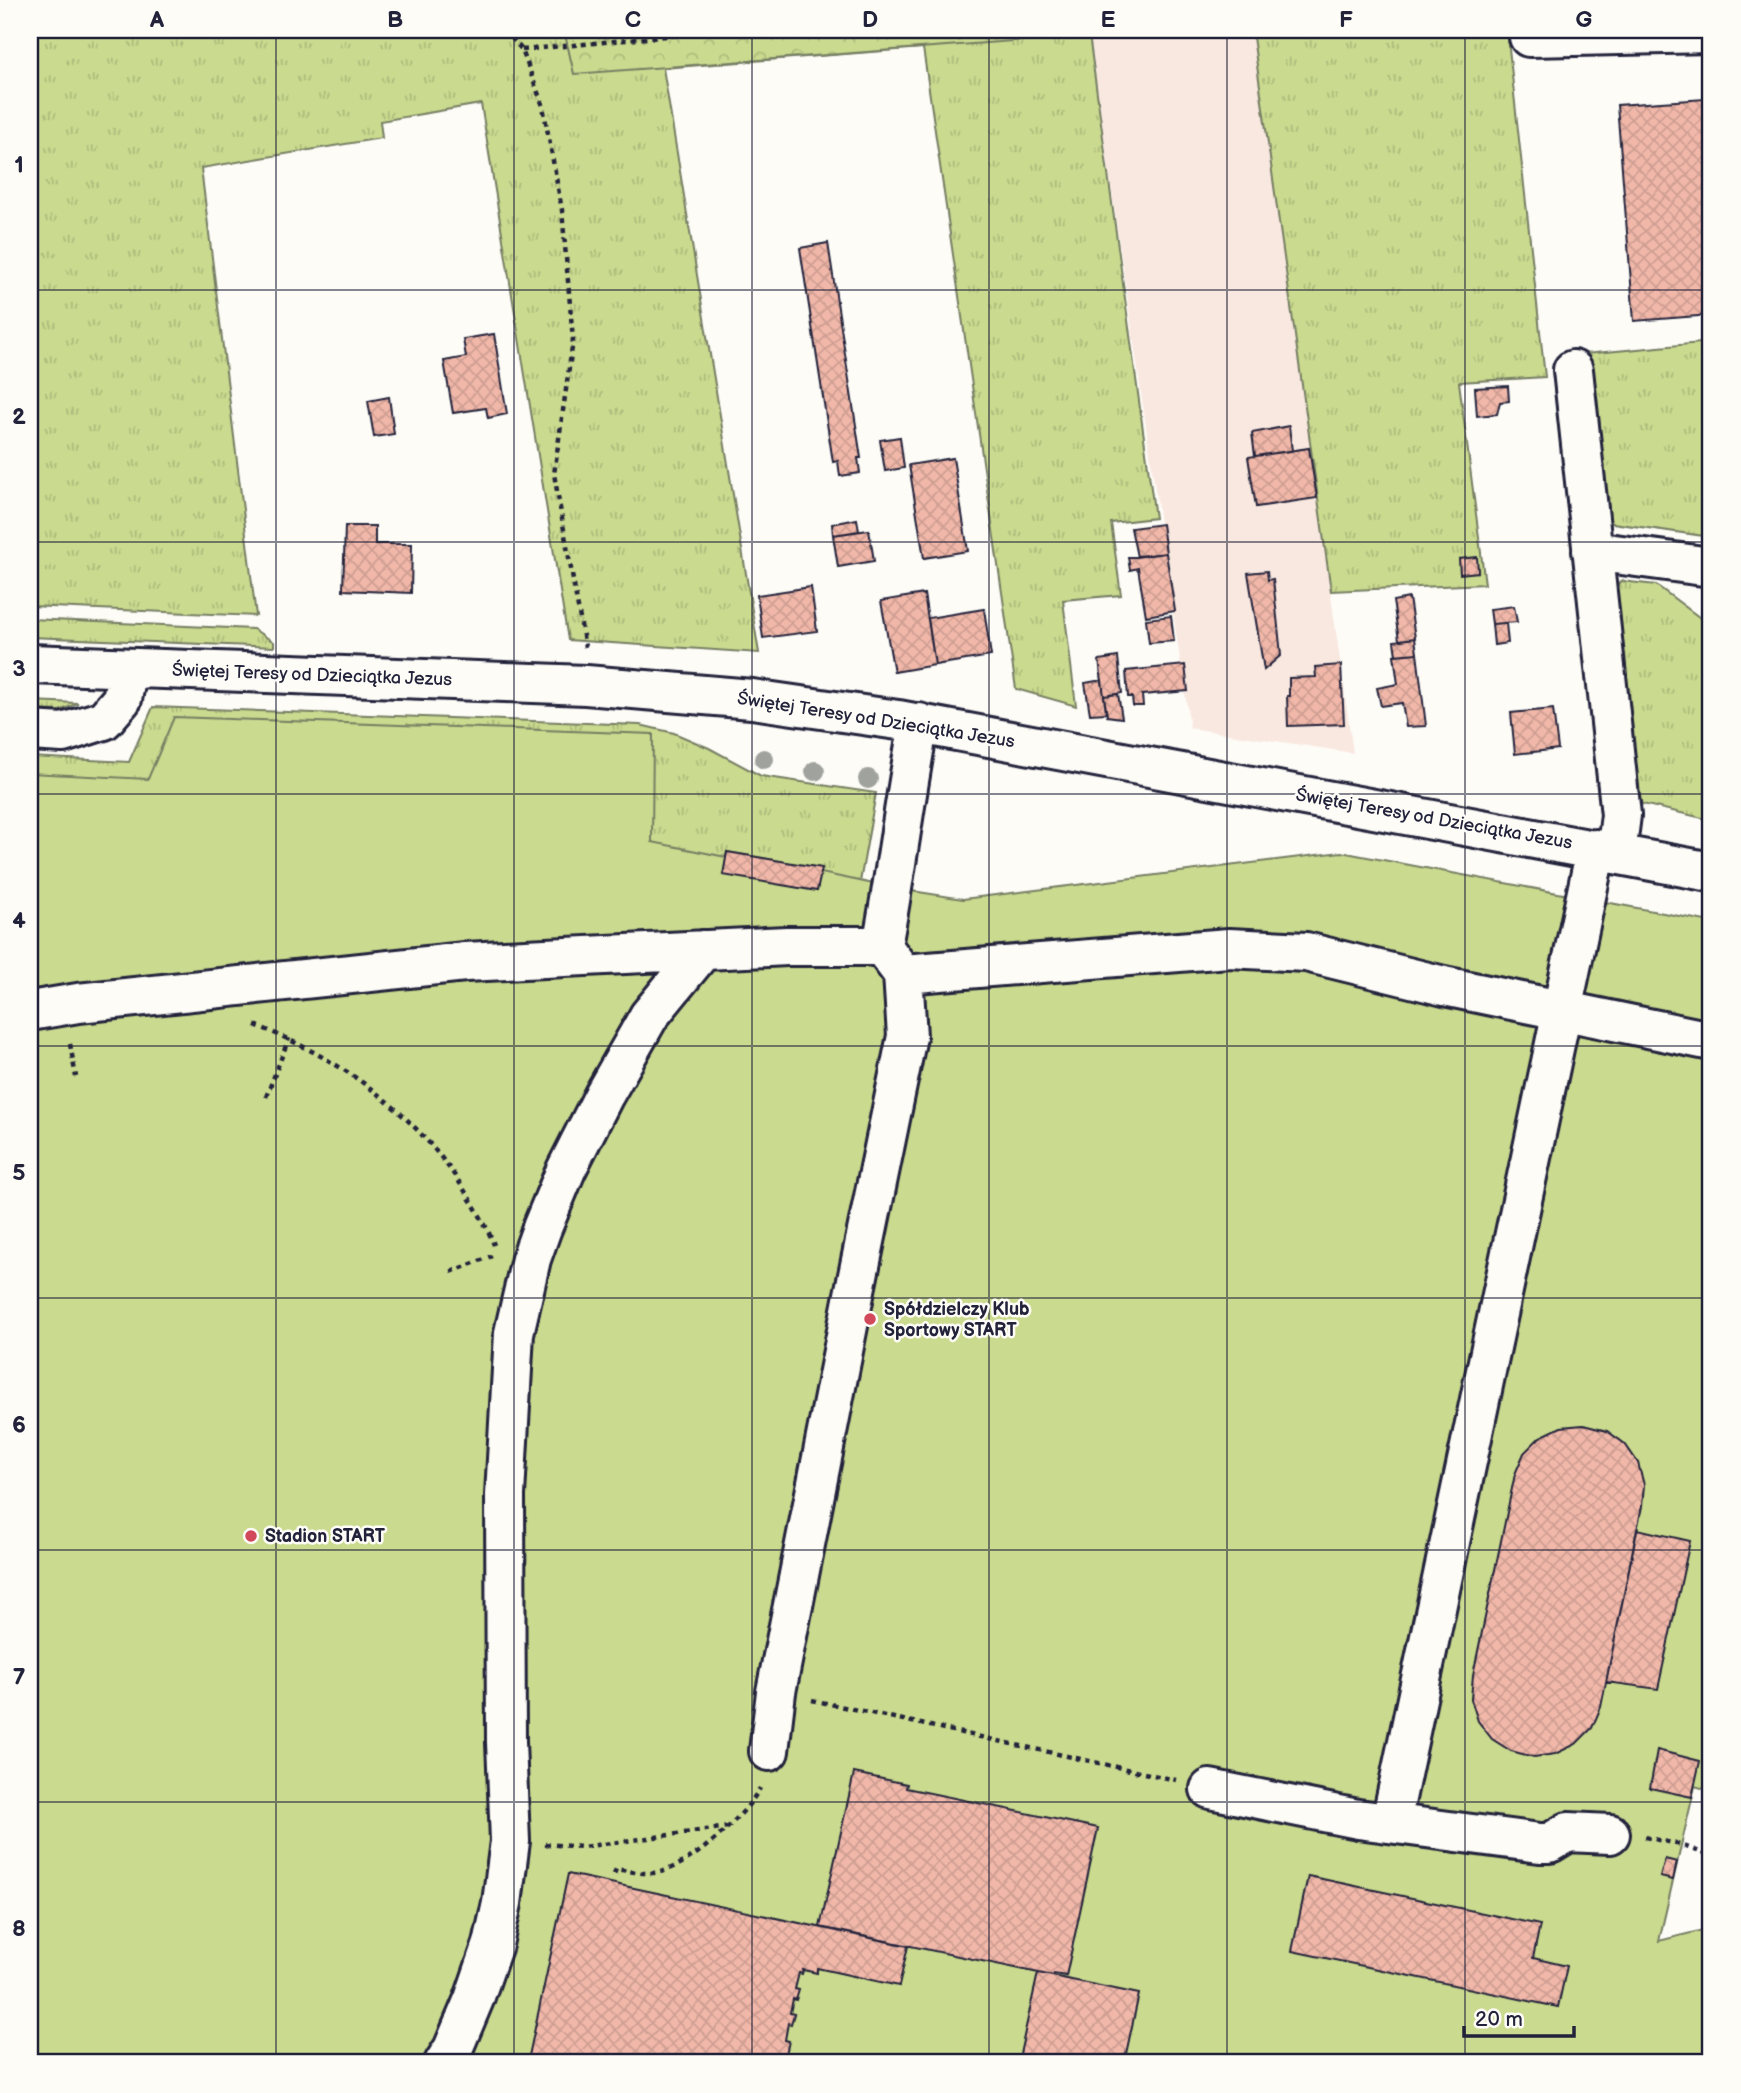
<svg xmlns="http://www.w3.org/2000/svg" width="1741" height="2093" font-family="'Balsamiq Sans',sans-serif">
	<style>
		.built { fill: #f9e8e0 }
		.grass { fill: url(#grass-tufts); stroke: #767e64; stroke-width: 2 }
		.forest { fill: url(#forest-crowns); stroke: #767e64; stroke-width: 2 }
		.garden { fill: #cada8e; stroke: #767e64; stroke-width: 2 }
		.building { fill: url(#building-cross-hatch); stroke: #22223b; stroke-width: 2 }
		.lines { fill: none; stroke-linecap: round; stroke-linejoin: round }
		.minor-casing { stroke: #22223b; stroke-width: 44 }
		.path { stroke: #22223b; stroke-width: 4.5; stroke-dasharray: 5 5; stroke-linecap: butt }
		.minor { stroke: #fdfcf7; stroke-width: 38 }
		.tree { fill: #a0a29d }
		.grid { fill: none; stroke: #22223b; stroke-width: 2; stroke-opacity: 0.55 }
		.poi-dot { fill: #d1495b; stroke: #fdfcf7; stroke-width: 2.5 }
		.labels { text-anchor: middle; dominant-baseline: central; stroke-width: 5; stroke-linejoin: round; paint-order: stroke }
		.street-label { font-size: 18px; fill: #22223b; stroke: #fdfcf7 }
		.poi-label { font-size: 18px; font-weight: bold; fill: #22223b; stroke: #fdfcf7; text-anchor: start }
		.neatline { fill: none; stroke: #22223b; stroke-width: 2.5 }
		.grid-label { font-size: 23px; text-anchor: middle; font-weight: bold; fill: #22223b }
	</style>
	<defs>
		<pattern id="grass-tufts" width="24" height="20" patternUnits="userSpaceOnUse" patternTransform="scale(1.75)"><rect width="24" height="20" fill="#cada8e"/><path d="M3 7l-1-3M5 7V3M7 7l1-3M15 17l-1-3M17 17v-4M19 17l1-3" fill="none" stroke="#adbb7b"/></pattern>
		<pattern id="forest-crowns" width="20" height="18" patternUnits="userSpaceOnUse" patternTransform="scale(1.75)"><rect width="20" height="18" fill="#cada8e"/><path d="M2 6a3 3 0 1 1 6 0M12 15a3 3 0 1 1 6 0" fill="none" stroke="#adbb7b"/></pattern>
		<pattern id="building-cross-hatch" width="8" height="8" patternUnits="userSpaceOnUse" patternTransform="scale(1.75)"><rect width="8" height="8" fill="#f1b8a9"/><path d="M0 0l8 8M0 8l8-8" fill="none" stroke="#ce9e92"/></pattern>
	</defs>
	<rect width="100%" height="100%" fill="#fdfcf7"/>
	<filter id="ink" filterUnits="userSpaceOnUse"><feTurbulence type="fractalNoise" baseFrequency=".0143" numOctaves="2"/><feDisplacementMap in="SourceGraphic" scale="14" xChannelSelector="R" yChannelSelector="G"/><feConvolveMatrix kernelMatrix="1 2 1 2 8 2 1 2 1" color-interpolation-filters="sRGB"/></filter>
	<g filter="url(#ink)">
		<path class="built" d="M1158 30H1252L1353 753 1190 728 1089 35Z"/>
		<path class="grass" d="M30 30H1157L1089 35 1155 518 1111 523 1121 595 1063 600 1076 706 1016 689 923 48 663 68 759 653 568 640 481 104 380 121 382 138 201 168 256 616 30 606Z
			M1252 30H1507L1545 377 1459 382 1485 584 1331 591Z
			M1711 342V537L1599 521 1585 354Z
			M1621 581 1656 585 1711 626V820L1642 804 1635 784 1608 597Z
			M30 619 253 629 274 642V647L30 637Z
			M30 701 78 703 60 711 30 710Z
			M153 707 640 725 674 733 709 748 761 776 876 793 860 882 726 857 30 987V757L129 762Z"/>
		<path class="forest" d="M564 30H1157L574 74Z"/>
		<path class="garden" d="M174 717 653 734 652 842 726 857 727 852 822 868 821 873 893 888 963 899 1341 852 1711 922V1791L1695 1786 1659 1941 1711 1928V2056L1695 2063H30V773L148 779Z"/>
		<path class="building" d="M1705 99 1707 122H1711V315L1634 321 1617 105Z
			M828 243 861 458H858L860 473 840 476 838 461 833 462 800 248Z
			M494 334 507 414 488 418 486 408 453 413 444 361 466 357 463 339Z
			M1508 386 1509 401 1500 402 1497 414 1477 416 1475 388Z
			M389 397 394 434 374 437 368 401Z
			M1289 426 1292 451 1255 456 1252 433Z
			M900 437 904 468 885 471 880 440Z
			M1309 448 1317 498 1256 507 1248 457Z
			M953 458 968 551 924 558 909 465Z
			M857 519 859 531 833 535 832 524Z
			M1162 524 1166 553 1137 557 1131 528Z
			M345 526H375V544H412L411 593 343 590Z
			M869 530 874 561 838 567 833 535Z
			M1166 553 1175 611 1146 616 1138 568 1130 570 1128 557Z
			M1477 557 1478 572 1460 574 1459 559Z
			M1267 571 1268 580 1273 579 1281 655 1264 670 1248 573Z
			M811 587 817 631 763 638 757 595Z
			M924 594 935 665 894 672 881 601Z
			M1409 598 1415 638 1399 640 1393 601Z
			M1514 606 1517 622 1492 624 1490 609Z
			M984 609 991 656 935 665 928 618Z
			M1171 616 1174 641 1149 643 1146 619Z
			M1506 623 1508 643 1494 645 1492 624Z
			M1415 638 1417 653 1396 655 1394 641Z
			M1417 653 1426 726 1406 727 1402 703 1381 706 1377 688 1398 684 1394 655Z
			M1118 657 1122 693 1104 696 1099 660Z
			M1185 665 1188 691 1142 695 1143 706H1133L1132 697H1128L1126 671Z
			M1341 665 1344 724 1288 726 1287 696H1289V678L1316 677 1315 667Z
			M1102 680 1106 713 1090 714 1085 683Z
			M1118 694 1122 718 1107 716 1104 696Z
			M1553 709 1558 749 1515 754 1511 713Z
			M727 852 822 868 817 891 723 875Z
			M1583 1425 1607 1431 1625 1444 1638 1463 1644 1485 1642 1506 1601 1707 1592 1728 1576 1744 1555 1754 1534 1757 1511 1751 1492 1739 1478 1721 1471 1699 1473 1675 1515 1474 1524 1453 1540 1437 1561 1427Z
			M1637 1529 1690 1541 1658 1689 1606 1682Z
			M1657 1750 1700 1761 1692 1797 1650 1788Z
			M854 1773 907 1784 906 1788 1098 1828 1066 1976 1054 1974 1053 1976 820 1927Z
			M1665 1859 1677 1862 1673 1880 1660 1877Z
			M568 1874 908 1946 899 1986 817 1968V1973L803 1970 802 1974 799 1973 795 1989 799 1990 796 2000 793 1999 790 2013 794 2014 791 2024 788 2023 785 2040 789 2041 784 2063H561L529 2056Z
			M1308 1876 1540 1925 1533 1958 1567 1966 1558 2007 1292 1951Z
			M1038 1973 1139 1994 1124 2063H1018Z"/>
		<g class="lines">
			<defs>
				<path id="minor" d="M1529 37 1711 33
					M1573 370 1621 815 1616 854
					M1592 551 1711 567
					M30 664 586 685 752 699 898 720 1711 872
					M30 731 63 733 104 720 122 699 128 668
					M903 974 1229 948 1306 952 1444 986 1711 1041
					M30 1011 78 1003 465 962 787 946H882
					M769 1751 776 1692 854 1295 907 1036 903 974 882 946C896 872 905 797 919 723
					M1210 1789 1358 1819 1540 1843H1550L1568 1832 1610 1834
					M1391 1822 1596 849
					M444 2063 453 2049 474 1999 493 1944 502 1903 510 1841 506 1742 505 1495 514 1333 531 1259 542 1228 566 1170 604 1095 649 1016 703 950"/>
			</defs>
			<use href="#minor" class="minor-casing"/>
			<path class="path" d="M505 30 522 50 543 106 562 210 573 340 554 474 585 647
				M522 50 729 30
				M255 1025C341 1059 412 1109 463 1188 475 1207 486 1224 494 1245
				M70 1044 76 1077
				M266 1097 289 1038
				M451 1272 492 1256
				M812 1700 1176 1780
				M1645 1837 1681 1845 1711 1856
				M545 1844 582 1847 728 1827
				M614 1874 616 1869C630 1871 645 1875 660 1872 692 1865 744 1817 760 1788"/>
			<use href="#minor" class="minor"/>
		</g>
		<g class="tree">
			<circle cx="764" cy="759" r="10"/>
			<circle cx="815" cy="771" r="10"/>
			<circle cx="868" cy="779" r="10"/>
		</g>
	</g>
	<path class="grid" d="M276 30V2063M514 30V2063M752 30V2063M989 30V2063M1227 30V2063M1465 30V2063M30 290H1711M30 542H1711M30 794H1711M30 1046H1711M30 1298H1711M30 1550H1711M30 1802H1711"/>
	<g class="poi-dot">
		<circle cx="870" cy="1319" r="7"/>
		<circle cx="251" cy="1536" r="7"/>
	</g>
	<g class="labels">
		<g class="street-label">
			<text transform="translate(312 675) rotate(2)">Świętej Teresy od Dzieciątka Jezus</text>
			<text transform="translate(876 720) rotate(9)">Świętej Teresy od Dzieciątka Jezus</text>
			<text transform="translate(1434 819) rotate(10)">Świętej Teresy od Dzieciątka Jezus</text>
		</g>
		<g class="poi-label">
			<text x="884" y="1309">Spółdzielczy Klub<tspan x="884" dy="21">Sportowy START</tspan></text>
			<text x="265" y="1536">Stadion START</text>
		</g>
	</g>
	<rect width="1741" height="2093" fill="none" stroke="#fdfcf7" stroke-width="77"/>
	<path d="M1464 2026v10h110v-10" fill="none" stroke="#22223b" stroke-width="3.5"/>
	<text x="1475" y="2026" font-size="21" fill="#22223b" stroke="#fdfcf7" stroke-width="5" paint-order="stroke">20 m</text>
	<rect x="38" y="38" width="1664" height="2016" class="neatline"/>
	<g class="grid-label">
		<text x="157" y="27">A</text>
		<text x="395" y="27">B</text>
		<text x="633" y="27">C</text>
		<text x="870" y="27">D</text>
		<text x="1108" y="27">E</text>
		<text x="1346" y="27">F</text>
		<text x="1584" y="27">G</text>
		<text x="19" y="172">1</text>
		<text x="19" y="424">2</text>
		<text x="19" y="676">3</text>
		<text x="19" y="928">4</text>
		<text x="19" y="1180">5</text>
		<text x="19" y="1432">6</text>
		<text x="19" y="1684">7</text>
		<text x="19" y="1936">8</text>
	</g>
</svg>
